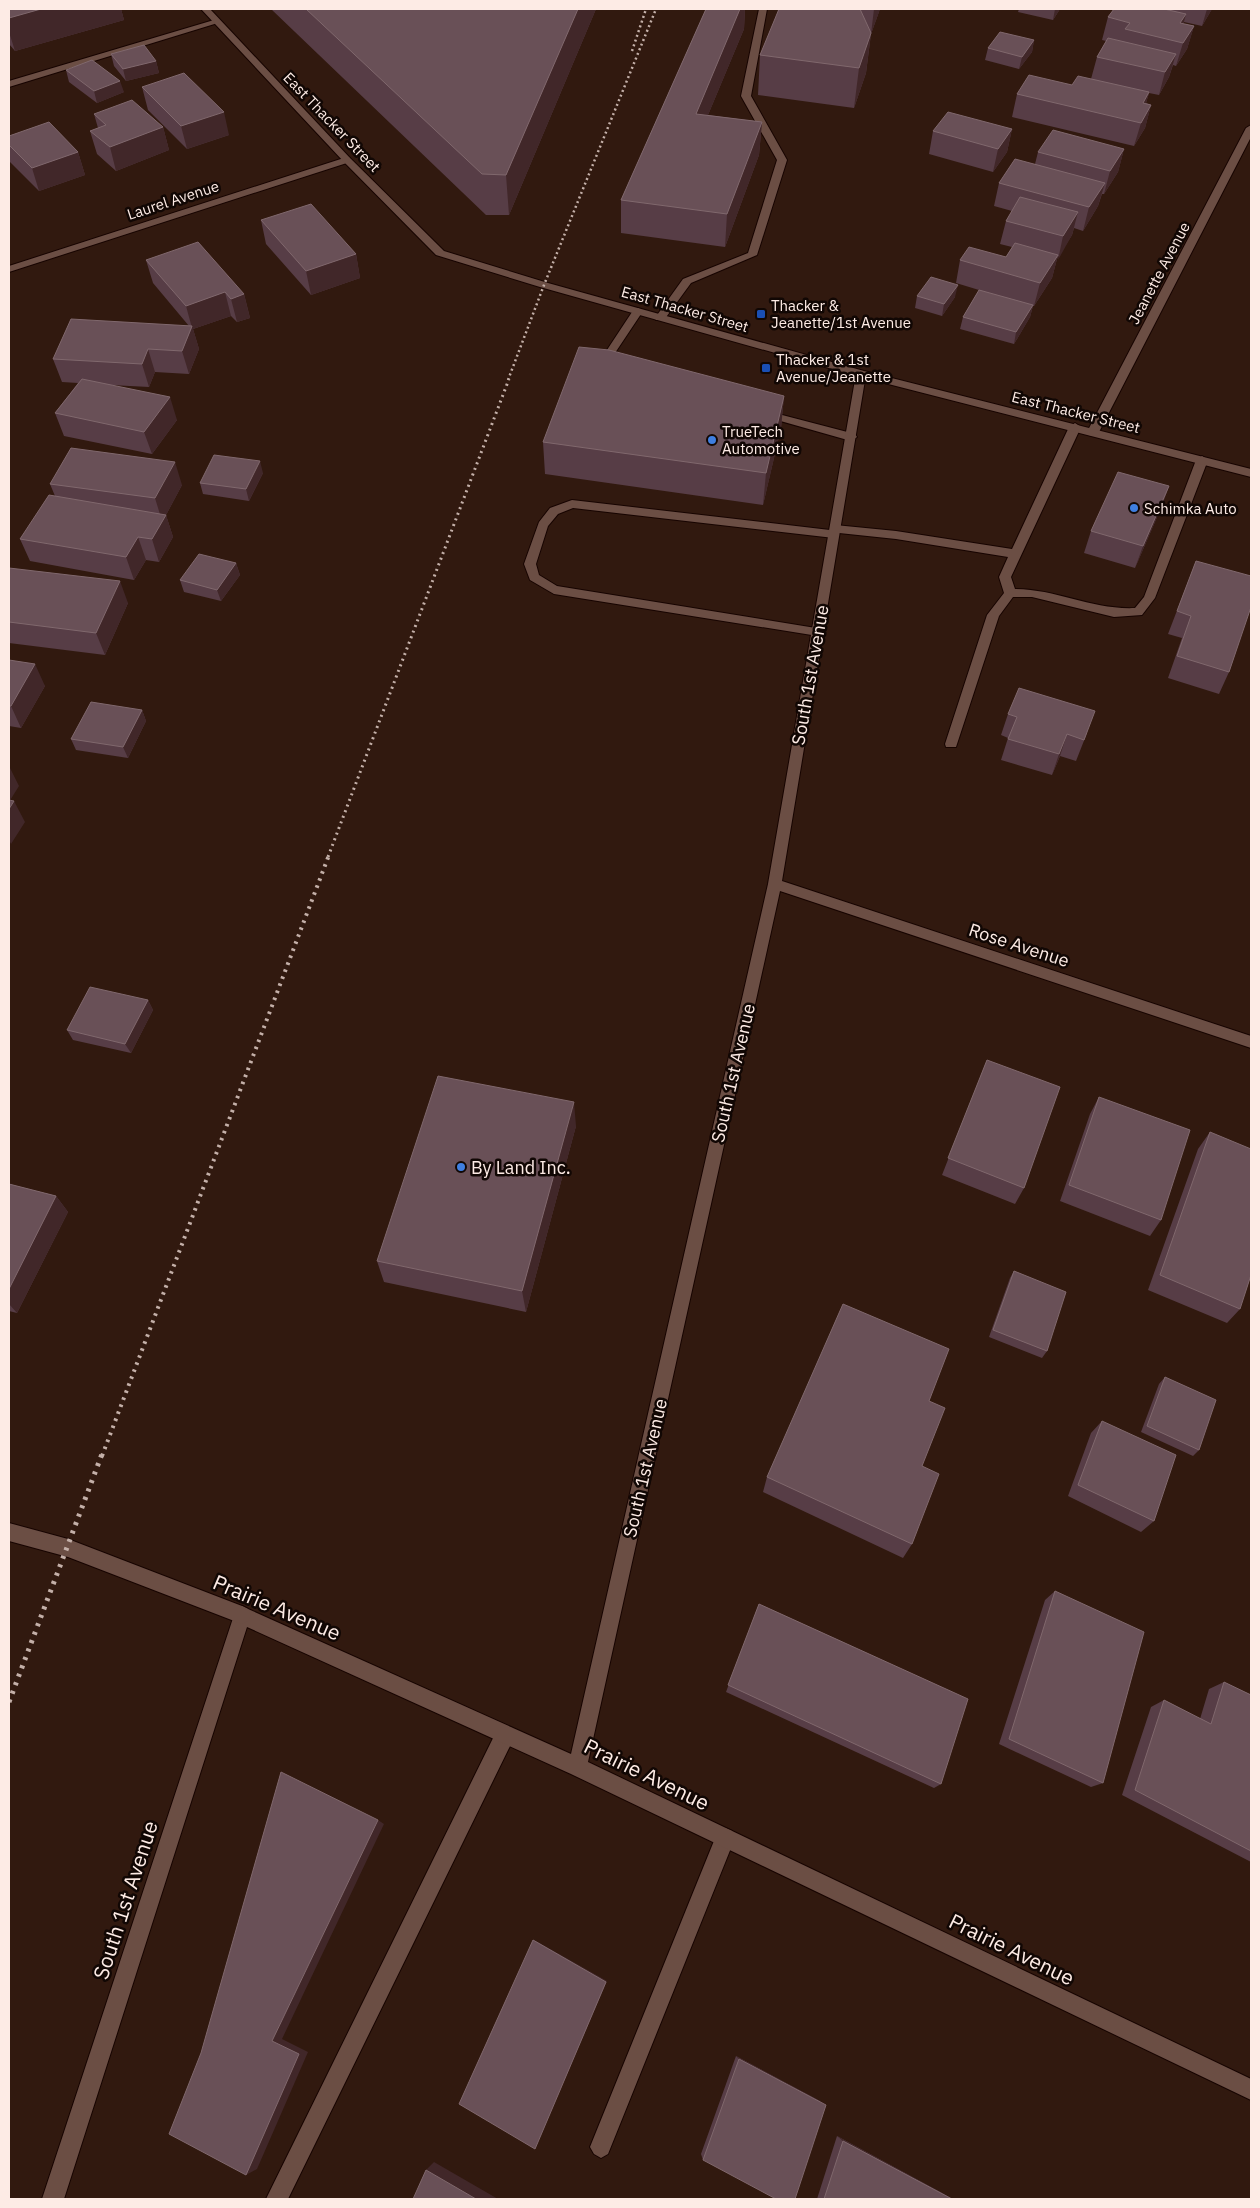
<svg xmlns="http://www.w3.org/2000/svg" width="1260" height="2208" font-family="'IBM Plex Sans',sans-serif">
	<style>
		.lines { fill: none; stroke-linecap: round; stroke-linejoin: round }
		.service-casing { stroke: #170400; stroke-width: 2 }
		.minor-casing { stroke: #170400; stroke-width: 2 }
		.tertiary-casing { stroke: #170400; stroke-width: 2 }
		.service { fill: #6b4e44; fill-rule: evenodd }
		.minor { fill: #6b4e44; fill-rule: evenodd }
		.tertiary { fill: #6b4e44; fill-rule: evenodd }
		.rail-far3 { stroke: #c4b0a9; stroke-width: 2.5; stroke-dasharray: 2 3; stroke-linecap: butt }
		.rail-far2 { stroke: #c4b0a9; stroke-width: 3; stroke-dasharray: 2 4; stroke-linecap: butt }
		.rail-far1 { stroke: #c4b0a9; stroke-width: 4; stroke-dasharray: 2.5 5; stroke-linecap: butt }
		.rail { stroke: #c4b0a9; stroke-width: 5; stroke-dasharray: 3 6; stroke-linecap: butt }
		.wall { fill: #573d46 }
		.shaded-wall { fill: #412729 }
		.building { fill: #695057; stroke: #80686d }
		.transit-dot { fill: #1a4fb4; stroke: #110704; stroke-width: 2 }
		.shop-dot { fill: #3f7fe0; stroke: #110704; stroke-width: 2 }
		.labels { text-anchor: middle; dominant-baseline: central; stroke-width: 5; stroke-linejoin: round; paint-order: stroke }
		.far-street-label { font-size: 15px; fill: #fdebe5; stroke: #110704 }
		.far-poi-label { font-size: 15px; fill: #fdebe5; stroke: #110704; text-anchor: start }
		.street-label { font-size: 18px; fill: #fdebe5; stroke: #110704 }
		.poi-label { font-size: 18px; fill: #fdebe5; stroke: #110704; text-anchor: start }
		.near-street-label { font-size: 21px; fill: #fdebe5; stroke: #110704 }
	</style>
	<rect width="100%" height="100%" fill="#31190f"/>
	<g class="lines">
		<defs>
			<path id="service" d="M759 9H767L751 96 787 160 757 255 691 283 664 320H656L655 318 683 279 748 253 777 160 741 96Z
				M214 20 221 22 9 87V81Z
				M638 308 643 311 613 356 610 363 612 368 611 370H603L600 363 603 356 634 309Z
				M763 410 855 434 857 437 851 441 759 415 758 413Z
				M1075 423 1081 427 1011 577 1015 589C1056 589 1093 610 1135 608L1144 597 1196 460 1202 456 1208 460 1155 598 1142 615 1114 617 1032 597H1013L999 616 957 744 956 747H946L945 744 987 615 1004 593 999 577 1008 557 896 539 839 533 838 537 834 538 573 508 558 514 548 526 536 564 539 575 557 586 822 629 824 632 822 635 818 636 554 594 530 580 524 564 539 522 550 508 572 500 830 530 831 526 835 525 896 531 1012 549 1069 427Z
				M505 1726 512 1728 514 1735 512 1742 288 2199H266L498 1728Z
				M725 1828 732 1831 735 1838 608 2154 601 2158 594 2154 590 2147 718 1831Z"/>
			<path id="minor" d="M1251 125V137L1099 432 1093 436 1089 435 1087 432 1246 128Z
				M347 157 350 158V162L9 272V266Z
				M861 371 866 374 782 881 1251 1036V1048L780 891 588 1762 1251 2079V2100L571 1774 247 1627 64 2199H42L236 1609 242 1606 248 1609 571 1754 768 884 856 374Z"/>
			<path id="tertiary" d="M201 9H210L350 158 444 251 548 283 864 371 1251 469V477L857 376 540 287 436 255 344 162Z
				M9 1523 68 1539 242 1606 248 1609 251 1615 248 1621 242 1624 68 1557 9 1541Z"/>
		</defs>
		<use href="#service" class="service-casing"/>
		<use href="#minor" class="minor-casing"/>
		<use href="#tertiary" class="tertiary-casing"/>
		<use href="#service" class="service"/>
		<use href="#minor" class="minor"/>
		<use href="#tertiary" class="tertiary"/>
		<path class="rail-far3" d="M632 51 646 9
			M508 380 544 285 656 9"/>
		<path class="rail-far2" d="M328 857 509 379"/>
		<path class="rail-far1" d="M102 1456 329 855"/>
		<path class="rail" d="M9 1702 102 1454"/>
	</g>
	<path class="wall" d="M9 9H121L124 20 15 51 9 44Z
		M271 9H596L509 215H486Z
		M706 9H745L744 29 708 115 762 122 759 155 725 247 621 233V200Z
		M779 9H880L871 34 866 73 854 108 758 95 760 55Z
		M1019 9H1060L1053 20 1018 12Z
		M1114 9H1212L1202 26 1184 22 1183 24 1194 26 1187 49 1176 66 1173 65 1169 77 1159 95 1149 93 1146 103 1151 105 1145 128 1134 146 1012 117 1017 94 1072 85 1091 79 1097 57 1106 41 1102 40 1108 17Z
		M1034 40 1032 52 1019 69 985 60 988 48Z
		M111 54 156 61 159 73 126 81 114 66Z
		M66 70 124 92 97 103 69 82Z
		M142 87 229 135 187 149 148 110Z
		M94 114 163 127 169 150 116 171 97 154 90 131 98 128Z
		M1012 129 1007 152 993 172 929 154 933 131Z
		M9 136 78 152 85 175 39 191 10 162 9 157Z
		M1124 149 1118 172 1104 194H1102L1098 206 1083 231 1074 228 1072 235 1057 259 1052 278 1034 306H1033L1030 317 1014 344 960 329 963 317 979 290 956 283 960 260 1006 257 1012 247 1000 244 1006 221 1012 211 994 206 999 183 1035 164 1038 152Z
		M261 220 356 254 360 278 311 295 266 244Z
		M146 260 244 294 250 318 237 322 231 316 193 329 199 349 189 374 155 372 149 387 111 385 177 420 152 454 64 436 55 413 78 383 62 382 53 359 189 326 153 283Z
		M917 296 955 297 942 316 915 308Z
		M784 396 781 428 763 505 545 474 543 442Z
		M263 473 249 501 203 494 200 483Z
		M50 484 182 485 166 515 173 537 159 562 146 560 134 580 30 561 20 539 55 496Z
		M1169 486 1161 508 1135 568 1084 553 1091 531Z
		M1196 561 1229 672 1219 694 1168 678 1182 638 1168 634Z
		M236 563 240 575 221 601 184 592 180 580Z
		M9 568 128 603 105 655 9 643Z
		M9 660 45 686 21 728 9 726Z
		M142 710 146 721 128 758 76 750 71 739Z
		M1008 714 1087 733 1076 761 1060 756 1052 775 1001 760 1008 738 1001 735Z
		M148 1000 153 1010 131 1053 73 1040 67 1030Z
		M987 1060 1024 1188 1015 1204 942 1175Z
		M1099 1097 1161 1220 1150 1236 1060 1201 1090 1114Z
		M576 1126 526 1312 384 1282 377 1261Z
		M1210 1132 1240 1309 1227 1323 1148 1290 1198 1149Z
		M9 1184 56 1196 68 1212 17 1313 9 1311Z
		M1014 1271 1047 1351 1042 1358 989 1337 1010 1278Z
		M1165 1377 1199 1450 1193 1456 1141 1432 1159 1384Z
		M929 1401 922 1466 912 1544 903 1558 763 1492 767 1477Z
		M1102 1421 1154 1521 1141 1532 1068 1496 1091 1433Z
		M1055 1591 1103 1783 1091 1787 999 1744 1045 1600Z
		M759 1604 941 1784 934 1788 726 1692Z
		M1224 1682 1251 1695V1862L1122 1795 1151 1707 1164 1700 1200 1719 1209 1689Z
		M736 2056 820 2101 703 2160 701 2154Z
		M837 2136 944 2194 952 2199H817Z"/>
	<path class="shaded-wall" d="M41 9H121L124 20 15 51 9 32V18Z
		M578 9H596L509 215 506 175Z
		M740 9H745L744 29 695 146 696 114Z
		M874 9H880L871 34Z
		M1055 9H1060L1053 20Z
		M1207 9H1212L1202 26Z
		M1186 14 1180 37V23Z
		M1194 26 1187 49 1176 66 1183 43Z
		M871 33 866 73 854 108 859 68Z
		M1034 40 1032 52 1019 69 1022 57Z
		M1176 54 1169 77 1159 95 1165 72Z
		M156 61 159 73 126 81 123 69Z
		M120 81 124 92 97 103 94 91Z
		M1149 92 1143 115V103Z
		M1151 105 1145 128 1134 146 1141 123Z
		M224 112 229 135 187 149 181 126Z
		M762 122 759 155 725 247 727 214Z
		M163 127 169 150 116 171 110 147Z
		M1012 129 1007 152 993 172 998 149Z
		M1124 149 1118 172 1104 194 1110 171Z
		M78 152 85 175 39 191 32 168Z
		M1105 183 1098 206 1083 231 1089 207Z
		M1078 212 1072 235 1058 260 1063 236Z
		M356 254 360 278 311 295 306 271Z
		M1058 255 1052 278 1034 306 1040 283Z
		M958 285 955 297 942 316 944 304Z
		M225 292 231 316 193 329 199 349 189 374 182 351 192 328 186 306Z
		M244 294 250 318 237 322 231 299Z
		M1033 305 1030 317 1014 344 1016 332Z
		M148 349 155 372 149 387 142 364Z
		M784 396 781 428 763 505 766 473Z
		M170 397 177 420 152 454 144 432Z
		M260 461 263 473 249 501 246 489Z
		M175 462 182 485 166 515 173 537 159 562 152 539 162 521 155 498Z
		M1169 486 1161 508 1135 568 1143 546Z
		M138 537 146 560 134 580 126 557Z
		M236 563 240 575 221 601 217 590Z
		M120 581 128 603 105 655 96 633Z
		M35 664 45 686 21 728 11 706Z
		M142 710 146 721 128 758 123 747Z
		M1067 734 1060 756 1052 775 1059 754Z
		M9 766 19 786 9 802Z
		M14 801 25 822 11 844 9 840V809Z
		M148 1000 153 1010 131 1053 125 1044Z
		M574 1102 576 1126 526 1312 522 1291Z
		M56 1196 68 1212 17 1313 9 1304V1289Z
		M378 1820 384 1824 282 2039 308 2052 257 2169 246 2175 272 2041Z
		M533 1940 536 1941 607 1981 535 2149Z
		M736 2056 820 2101 826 2105 739 2059Z
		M837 2136 944 2194 952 2199 843 2141Z
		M434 2162 498 2199H476L426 2170Z"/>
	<path class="building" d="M9 9H41L9 18Z
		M306 9H578L506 175 482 174Z
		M706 9H740L696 114 762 122 727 214 621 200Z
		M779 9H860L871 33 859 68 760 55Z
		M1114 9H1164L1186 14 1180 23 1194 26 1183 43 1125 29 1130 23 1108 17Z
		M1000 32 1034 40 1022 57 988 48Z
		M1108 38 1176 54 1165 72 1097 57Z
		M144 45 156 61 123 69 111 54Z
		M92 60 120 81 94 91 66 70Z
		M184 73 224 112 181 126 142 87Z
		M1029 75 1072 85 1078 76 1149 92 1143 103 1151 105 1141 123 1017 94Z
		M132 100 163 127 110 147 90 131 106 125 94 114Z
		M948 112 1012 129 998 149 933 131Z
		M49 122 78 152 32 168 9 145V136Z
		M1053 130 1124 149 1110 171 1038 152Z
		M1015 159 1105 183 1089 207 999 183Z
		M1020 197 1078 212 1063 236 1006 221Z
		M311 204 356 254 306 271 261 220Z
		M198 242 244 294 231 299 225 292 186 306 146 260Z
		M1015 243 1058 255 1040 283 960 260 969 247 1006 257Z
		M931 277 958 285 944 304 917 296Z
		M979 290 1033 305 1016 332 963 317Z
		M71 319 192 326 182 351 148 349 142 364 53 359Z
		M579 347 609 350 784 396 766 473 543 442Z
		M82 379 170 397 144 432 55 413Z
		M71 448 175 462 155 498 50 484Z
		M214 455 260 461 246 489 200 483Z
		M1118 472 1169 486 1143 546 1091 531Z
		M49 495 166 515 152 539 138 537 126 557 20 539Z
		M199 554 236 563 217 590 180 580Z
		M1196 561 1251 576V607L1229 672 1177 656 1191 616 1177 611Z
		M9 568 120 581 96 633 9 622Z
		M9 660 35 664 11 706H9Z
		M1019 688 1095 711 1084 740 1067 734 1059 754 1008 739 1017 717 1008 714Z
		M91 702 142 710 123 747 71 739Z
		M9 800 14 801 9 809Z
		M90 987 148 1000 125 1044 67 1030Z
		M987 1060 1060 1087 1024 1188 948 1158Z
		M438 1076 574 1102 522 1291 377 1261Z
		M1099 1097 1190 1130 1161 1220 1069 1185Z
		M1210 1132 1251 1149V1275L1240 1309 1160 1275Z
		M9 1184 56 1196 9 1289Z
		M1014 1271 1066 1292 1047 1351 993 1330Z
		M843 1304 949 1349 929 1401 945 1408 922 1466 939 1474 912 1544 767 1477Z
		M1165 1377 1216 1400 1199 1450 1147 1426Z
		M1102 1421 1176 1455 1154 1521 1078 1485Z
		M1055 1591 1144 1632 1103 1783 1009 1739Z
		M759 1604 968 1699 941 1784 728 1685Z
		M1224 1682 1251 1695V1851L1135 1790 1164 1700 1211 1724Z
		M281 1772 378 1820 272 2041 299 2054 246 2175 169 2134 201 2053Z
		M533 1940 606 1982 535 2149 459 2104Z
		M739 2059 826 2105 795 2199H776L703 2160Z
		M843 2141 952 2199H824Z
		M426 2170 476 2199H413Z"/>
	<g class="transit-dot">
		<rect x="756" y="309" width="10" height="10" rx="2.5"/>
		<rect x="761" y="363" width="10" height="10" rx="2.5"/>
	</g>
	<g class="shop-dot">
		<circle cx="712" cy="440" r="5"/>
		<circle cx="1134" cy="508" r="5"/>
		<circle cx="461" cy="1167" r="5"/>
	</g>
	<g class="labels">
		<g class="far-street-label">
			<text transform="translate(332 122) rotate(46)">East Thacker Street</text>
			<text transform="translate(173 200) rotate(-18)">Laurel Avenue</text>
			<text transform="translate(1159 273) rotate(-62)">Jeanette Avenue</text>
			<text transform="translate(685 309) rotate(16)">East Thacker Street</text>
			<text transform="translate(1076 412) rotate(14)">East Thacker Street</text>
		</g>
		<g class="far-poi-label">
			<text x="771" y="305">Thacker &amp;<tspan x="771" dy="17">Jeanette/1st Avenue</tspan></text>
			<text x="776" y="359">Thacker &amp; 1st<tspan x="776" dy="17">Avenue/Jeanette</tspan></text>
			<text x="722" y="431">TrueTech<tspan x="722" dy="17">Automotive</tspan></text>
			<text x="1144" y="508">Schimka Auto</text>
		</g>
		<g class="street-label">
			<text transform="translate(810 675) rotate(-80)">South 1st Avenue</text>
			<text transform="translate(1019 945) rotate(18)">Rose Avenue</text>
			<text transform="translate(733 1073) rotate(-77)">South 1st Avenue</text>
			<text transform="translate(645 1468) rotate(-77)">South 1st Avenue</text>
		</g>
		<g class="poi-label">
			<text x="471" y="1167">By Land Inc.</text>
		</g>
		<g class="near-street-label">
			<text transform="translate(277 1607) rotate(23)">Prairie Avenue</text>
			<text transform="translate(647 1774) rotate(26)">Prairie Avenue</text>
			<text transform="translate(125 1900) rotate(-72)">South 1st Avenue</text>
			<text transform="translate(1012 1949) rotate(26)">Prairie Avenue</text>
		</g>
	</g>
	<rect width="1260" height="2208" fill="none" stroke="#fdebe5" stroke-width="20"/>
</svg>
